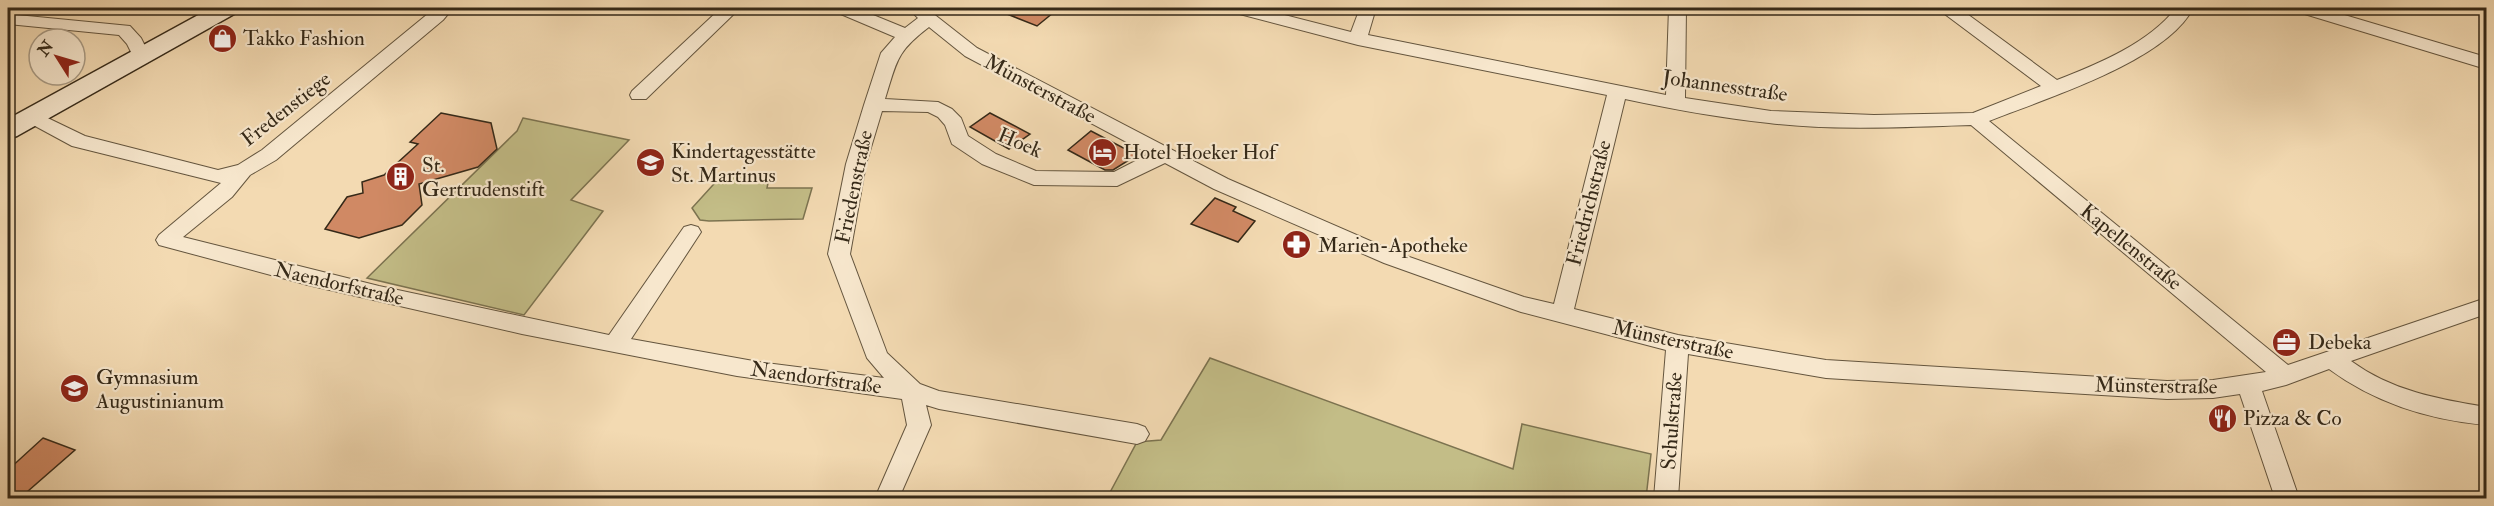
<svg xmlns="http://www.w3.org/2000/svg" width="2494" height="506" font-family="'IM FELL Double Pica',serif">
	<style>
		.green { fill: #c3bd87; stroke: #7c7350; stroke-width: 1.5 }
		.building { fill: #d08964; stroke: #352918; stroke-width: 1.5 }
		.lines { fill: none; stroke-linecap: round; stroke-linejoin: round }
		.street-casing { stroke: #64553e; stroke-width: 2 }
		.secondary-casing { stroke: #352918; stroke-width: 3 }
		.street { fill: #f7e7cd; fill-rule: evenodd }
		.secondary { fill: #f7e7cd; fill-rule: evenodd }
		.labels { text-anchor: middle; dominant-baseline: central; stroke-width: 4.5; stroke-linejoin: round; paint-order: stroke }
		.poi-label { font-size: 21px; fill: #352918; stroke: #f7e7cd; text-anchor: start }
		.street-label { font-size: 21px; fill: #352918; stroke: #f7e7cd }
	</style>
	<rect width="100%" height="100%" fill="#f3dab2"/>
	<filter id="stains"><feTurbulence type="fractalNoise" baseFrequency=".00333" numOctaves="4"/><feColorMatrix values="0 0 0 0 .2 0 0 0 0 .09 0 0 0 0 .02 0 0 0 .5 -.17"/></filter>
	<radialGradient id="worn" r=".72"><stop offset=".6" stop-color="#630" stop-opacity="0"/><stop offset="1" stop-color="#630" stop-opacity=".3"/></radialGradient>
	<path class="green" d="M523 118 629 140 571 200 603 211 524 315 367 278 517 131Z
		M770 173 767 188H812L803 219 709 221 700 220 692 208 723 174Z
		M1210 358 1513 469 1522 424 1651 454 1646 498H1107L1137 442 1161 440Z"/>
	<path class="building" d="M992 8H1059L1037 26Z
		M441 113 491 123 497 149 478 167 419 184 422 205 402 225 359 238 325 229 347 197 363 193 362 182 384 175 418 144 410 142Z
		M990 113 1030 134 1009 149 970 127Z
		M1091 131 1137 155 1113 170H1105L1068 150Z
		M1215 198 1236 207 1233 211 1255 221 1238 242 1191 224Z
		M43 438 75 450 20 498H8V470Z"/>
	<g class="lines">
		<defs>
			<path id="street" d="M435 8H453L443 20 276 160 250 175 232 197 183 237 379 286 609 335 684 227 691 225 698 227 701 232 631 339 759 362 884 378 867 358 828 254 846 164 864 105 881 53 895 37 836 12 834 8H856L905 28 918 18 908 8H926L977 48 1228 179 1398 253 1524 297 1554 304 1607 95 1358 45 1232 12 1230 8H1257L1351 32 1360 8H1376L1368 35 1666 95 1669 8H1686L1685 98 1771 111 1874 115 1973 113 2041 86 1942 12 1940 8H1959L2057 80C2098 64 2149 43 2176 8H2193C2167 61 2044 99 1989 121L2288 365 2486 298V314L2351 361C2392 391 2438 399 2486 407V425C2430 420 2375 403 2329 369L2286 385 2262 391 2299 498H2275L2240 394 2213 398 2167 399 1826 378 1688 354 1678 498H1654L1666 350 1521 312 1384 263 1214 189 1165 163 1117 186 1034 185 982 164 952 144 945 125 938 117 928 112 882 111 866 164 850 254 887 353 920 384 939 391 1137 424 1145 427 1149 434 1145 441 1137 444 939 409 926 405 931 425 899 498H875L907 425 902 399 737 376 522 334 308 285 159 245 156 240 159 235 221 183 72 146 24 120 21 116 24 112 31 110 85 136 218 170 238 165 262 150ZM929 27 965 56 1149 154 1114 172 1036 171 996 154 968 136 961 118 952 109 938 102 885 99C897 61 896 52 929 27ZM1625 99C1672 109 1721 118 1769 123 1835 131 1904 127 1971 125L2266 372 2213 380 2167 381 1826 360 1678 335 1574 309Z
				M721 8H740L646 99H632L630 95 632 91Z
				M2295 8H2321L2486 57V69L2298 12Z
				M8 12 17 15 130 26 141 38 150 56 147 60H135L127 44 119 35 8 24Z"/>
			<path id="secondary" d="M211 8H240L236 13 17 136 8 139V119Z"/>
		</defs>
		<use href="#street" class="street-casing"/>
		<use href="#secondary" class="secondary-casing"/>
		<use href="#street" class="street"/>
		<use href="#secondary" class="secondary"/>
	</g>
	<defs>
		<symbol id="shop-disc" viewBox="-11 -11 22 22"><circle r="9.5" fill="#8f2418" stroke="#f7e7cd"/><path d="M-5-2.5h2.3a2.7 3.5 0 0 1 5.4 0H5L5.5 6h-11ZM-1.5-2.5h3a1.5 2.3 0 0 0-3 0Z" fill="#fff"/></symbol>
		<symbol id="hotel-disc" viewBox="-11 -11 22 22"><circle r="9.5" fill="#8f2418" stroke="#f7e7cd"/><path d="M-6-4.5h1.5V1H6V5H4.5V3h-9V5H-6ZM-4 0a1.8 1.8 0 1 1 3.6 0ZM.5 0V-2.5h3Q6-2.5 6 0Z" fill="#fff"/></symbol>
		<symbol id="school-disc" viewBox="-11 -11 22 22"><circle r="9.5" fill="#8f2418" stroke="#f7e7cd"/><path d="M0-5L7-2L0 1L-7-2ZM-4 1L0 2.5L4 1V4Q0 6-4 4Z" fill="#fff"/></symbol>
		<symbol id="building-disc" viewBox="-11 -11 22 22"><circle r="9.5" fill="#8f2418" stroke="#f7e7cd"/><path d="M-4-6H4V6H1V3H-1V6H-4ZM-2.5-4.3h1.7v1.8h-1.7ZM.8-4.3h1.7v1.8H.8ZM-2.5-1h1.7V.8h-1.7ZM.8-1h1.7V.8H.8Z" fill="#fff"/></symbol>
		<symbol id="pharmacy-disc" viewBox="-11 -11 22 22"><circle r="9.5" fill="#8f2418" stroke="#f7e7cd"/><path d="M-2-6h4v4h4v4h-4v4h-4v-4h-4v-4h4Z" fill="#fff"/></symbol>
		<symbol id="office-disc" viewBox="-11 -11 22 22"><circle r="9.5" fill="#8f2418" stroke="#f7e7cd"/><path d="M-6-3h4V-5.5h4V-3h4V5H-6ZM-1-4.5V-3h2v-1.5ZM-6 0V1H6V0Z" fill="#fff"/></symbol>
		<symbol id="restaurant-disc" viewBox="-11 -11 22 22"><circle r="9.5" fill="#8f2418" stroke="#f7e7cd"/><path d="M-5-6h1v4h1v-4h1v4h1v-4h1v5L-1.5 .5V6h-2V.5L-5-1ZM5-6V6H3V1.5H1.5Q1.5-4 5-6Z" fill="#fff"/></symbol>
	</defs>
	<g fill-rule="evenodd">
		<use href="#shop-disc" x="206" y="22" width="33" height="33"/>
		<use href="#hotel-disc" x="1086" y="136" width="33" height="33"/>
		<use href="#school-disc" x="634" y="146" width="33" height="33"/>
		<use href="#building-disc" x="384" y="160" width="33" height="33"/>
		<use href="#pharmacy-disc" x="1280" y="228" width="33" height="33"/>
		<use href="#office-disc" x="2270" y="326" width="33" height="33"/>
		<use href="#school-disc" x="58" y="372" width="33" height="33"/>
		<use href="#restaurant-disc" x="2206" y="402" width="33" height="33"/>
	</g>
	<g class="labels">
		<g class="poi-label">
			<text x="243" y="38">Takko Fashion</text>
			<text x="671" y="151">Kindertagesstätte<tspan x="671" dy="24">St. Martinus</tspan></text>
			<text x="1123" y="152">Hotel Hoeker Hof</text>
			<text x="422" y="165">St.<tspan x="422" dy="24">Gertrudenstift</tspan></text>
			<text x="1318" y="245">Marien-Apotheke</text>
			<text x="2308" y="342">Debeka</text>
			<text x="96" y="377">Gymnasium<tspan x="96" dy="24">Augustinianum</tspan></text>
			<text x="2243" y="418">Pizza &amp; Co</text>
		</g>
		<g class="street-label">
			<text transform="translate(1725 86) rotate(8)">Johannesstraße</text>
			<text transform="translate(1040 89) rotate(28)">Münsterstraße</text>
			<text transform="translate(286 109) rotate(-38)">Fredenstiege</text>
			<text transform="translate(1020 143) rotate(23)">Hoek</text>
			<text transform="translate(854 187) rotate(-78)">Friedenstraße</text>
			<text transform="translate(1589 203) rotate(-76)">Friedrichstraße</text>
			<text transform="translate(2131 247) rotate(39)">Kapellenstraße</text>
			<text transform="translate(339 284) rotate(13)">Naendorfstraße</text>
			<text transform="translate(1673 340) rotate(12)">Münsterstraße</text>
			<text transform="translate(816 378) rotate(8)">Naendorfstraße</text>
			<text transform="translate(2156 386) rotate(1)">Münsterstraße</text>
			<text transform="translate(1672 421) rotate(-86)">Schulstraße</text>
		</g>
	</g>
	<rect width="2494" height="506" fill="none" stroke="#f3dab2" stroke-width="30"/>
	<rect x="9" y="9" width="2476" height="488" fill="none" stroke="#352918" stroke-width="3"/>
	<rect x="15" y="15" width="2464" height="476" fill="none" stroke="#352918" stroke-width="1.5"/>
	<g transform="translate(57 57) rotate(307)"><circle r="28" fill="#f7e7cd" stroke="#a99b85" stroke-width="1.5"/>
	<path d="M0-4.5L10 22L0 15L-10 22Z" fill="#8f2418"/>
	<text y="-9" font-size="16" font-weight="bold" text-anchor="middle" fill="#352918">N</text>
	</g>
	<rect width="100%" height="100%" filter="url(#stains)"/>
	<rect width="100%" height="100%" fill="url(#worn)"/>
</svg>
